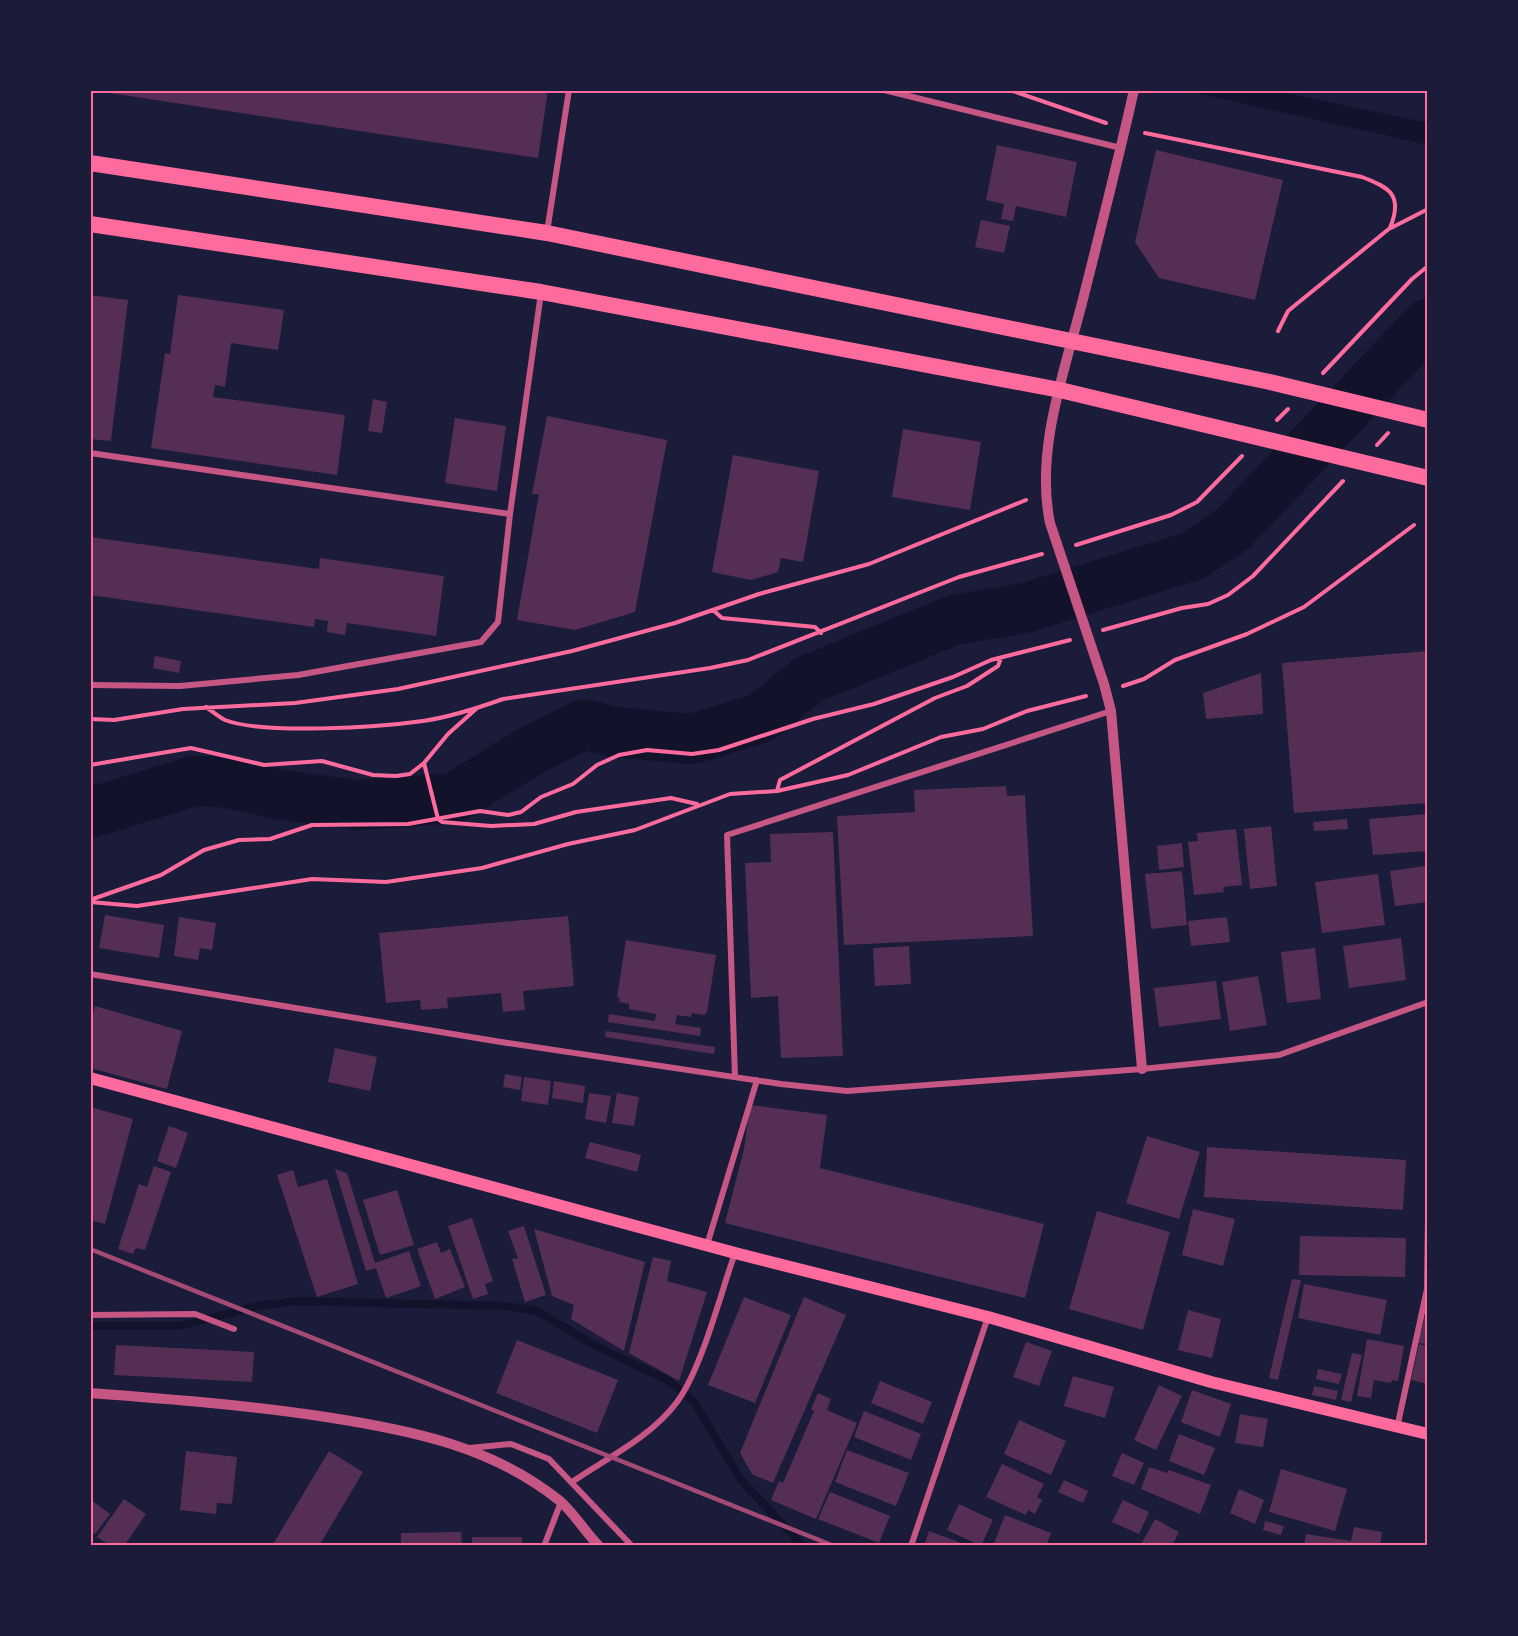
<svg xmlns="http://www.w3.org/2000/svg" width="1518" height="1636" font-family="Jost,sans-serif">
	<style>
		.water { fill: #12122b }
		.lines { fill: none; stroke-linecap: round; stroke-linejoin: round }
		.stream { stroke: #12122b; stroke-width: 8 }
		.river { stroke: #12122b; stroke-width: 50 }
		.building { fill: #542f53 }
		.path { stroke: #ff6b9d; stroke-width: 4 }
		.minor { stroke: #c65784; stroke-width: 6 }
		.tertiary { stroke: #c65784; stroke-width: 10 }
		.secondary { stroke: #ff6b9d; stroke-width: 12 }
		.trunk { stroke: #ff6b9d; stroke-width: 16 }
		.rail { stroke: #a44b75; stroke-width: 4.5 }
		.neatline { fill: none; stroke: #ff6b9d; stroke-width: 2 }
	</style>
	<rect width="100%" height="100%" fill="#1b1b3a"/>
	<path class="water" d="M1183 90H1272L1428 123V145Z"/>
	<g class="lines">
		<path class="stream" d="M90 1326H179L257 1306 296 1301 506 1306 537 1311 596 1346 669 1381 695 1403 741 1480 803 1546"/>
		<path class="river" d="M90 813 194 781 222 782 282 795 358 805 454 798 527 753 584 724 614 732 692 739 761 718 808 680 954 620 1025 608 1192 556 1232 530 1428 323"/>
	</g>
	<path class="building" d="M90 90H548L538 158Z
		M997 145 1077 162 1066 217 1016 206 1013 221 1001 219 1004 204 986 200Z
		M1156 150 1283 180 1255 300 1159 278 1135 242Z
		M981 220 1010 226 1004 253 975 247Z
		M90 295 128 300 111 441 90 439Z
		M178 295 284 310 278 350 231 343 225 387 215 385 213 397 345 415 337 475 151 448 165 353 170 354Z
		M373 399 387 402 382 433 368 431Z
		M547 416 667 440 635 612 575 630 517 620 539 494H532Z
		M455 418 506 426 497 491 445 483Z
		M903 429 981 442 970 510 892 497Z
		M733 455 819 471 803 562 781 558 778 572 751 580 712 572Z
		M90 537 319 569 320 558 444 576 436 636 347 623 345 635 327 632 328 621 315 619 314 627 90 595Z
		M1428 651V803L1294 813 1282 663Z
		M155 656 181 661 179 673 153 668Z
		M1261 673 1263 714 1206 719 1203 693Z
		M1006 786 1007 796 1025 795 1033 936 844 945 837 816 915 812 914 790Z
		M1428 814V851L1373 855 1369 819Z
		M1347 819 1348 829 1314 831 1313 822Z
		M1271 826 1277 886 1250 889 1244 829Z
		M1236 829 1242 885 1223 887 1224 892 1194 895 1188 842 1198 841 1197 833Z
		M833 832 843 1056 781 1058 778 996 751 998 745 863 771 862 770 834Z
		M1182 843 1184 867 1159 870 1157 846Z
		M1425 866 1428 902 1395 906 1390 871Z
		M1182 871 1187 925 1151 929 1145 874Z
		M1378 874 1385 925 1322 933 1315 882Z
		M105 915 164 925 159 958 99 948Z
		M568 916 574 986 523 991 525 1010 503 1012 501 993 447 998 448 1008 421 1010 420 1000 386 1003 379 933Z
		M179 917 216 923 212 950 200 948 198 960 174 956Z
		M1227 917 1230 942 1191 946 1188 921Z
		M1401 938 1406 980 1349 988 1343 946Z
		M626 940 716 955 707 1012 704 1015 692 1013 691 1017 677 1015 675 1024 701 1028 700 1036 608 1022 609 1014 655 1021 656 1014 629 1009V1004L619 1002 620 998 617 997Z
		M909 946 911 984 875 986 873 948Z
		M1315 948 1321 999 1287 1003 1281 952Z
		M1258 976 1267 1025 1230 1031 1222 982Z
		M1216 981 1221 1019 1159 1027 1154 988Z
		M95 1006 182 1031 167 1089 90 1068V1023Z
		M606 1031 715 1047 714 1054 605 1037Z
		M335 1048 377 1057 370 1091 328 1082Z
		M505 1074 522 1077 520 1090 503 1087Z
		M524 1077 551 1081 548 1105 521 1101Z
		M554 1081 585 1086 583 1103 552 1098Z
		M589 1093 611 1096 606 1123 585 1119Z
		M617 1093 639 1097 634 1126 612 1123Z
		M750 1105 827 1115 820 1168 1044 1224 1025 1298 725 1223 744 1149Z
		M90 1107 133 1119 105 1224 90 1220Z
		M169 1126 188 1133 176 1168 157 1161Z
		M1147 1136 1200 1152 1179 1219 1126 1203Z
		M590 1142 641 1155 637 1172 585 1158Z
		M1207 1147 1406 1160 1403 1210 1204 1197Z
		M154 1166 171 1172 145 1250 136 1248 133 1254 118 1249 139 1184 147 1187Z
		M335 1169 347 1173 375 1263 409 1251 421 1286 386 1298 376 1268 366 1271Z
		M293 1170 298 1187 327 1179 358 1284 317 1297 277 1175Z
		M397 1190 414 1245 380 1255 363 1200Z
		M1193 1209 1235 1219 1223 1266 1182 1255Z
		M1097 1211 1170 1232 1143 1330 1069 1309Z
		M472 1218 493 1281 485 1284 488 1294 473 1299 448 1226Z
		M524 1226 546 1295 525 1302 512 1259 518 1258 508 1231Z
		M534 1229 645 1262 624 1351 571 1319 574 1305 552 1296Z
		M1300 1236 1406 1238 1405 1277 1299 1275Z
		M437 1242 441 1253 450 1249 465 1287 435 1299 417 1249Z
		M653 1257 671 1261 667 1281 707 1292 679 1381 629 1353Z
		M1292 1279 1301 1280 1278 1380 1269 1378Z
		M1304 1284 1387 1300 1380 1335 1298 1318Z
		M744 1297 791 1315 755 1403 708 1385Z
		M804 1297 846 1315 773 1483 752 1474 740 1453Z
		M1427 1308 1428 1344 1418 1343Z
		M1188 1310 1221 1319 1212 1358 1178 1350Z
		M1367 1339 1404 1346 1398 1381 1392 1380 1391 1383 1374 1380 1371 1398 1357 1396Z
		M517 1340 618 1380 597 1433 496 1393Z
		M1026 1342 1052 1351 1039 1386 1013 1377Z
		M1419 1344 1428 1346V1384L1411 1380Z
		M116 1345 254 1352 252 1382 114 1375Z
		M1352 1353 1362 1355 1351 1402 1341 1400Z
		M1318 1369 1342 1374 1339 1384 1316 1379Z
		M1073 1376 1114 1387 1105 1418 1064 1406Z
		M880 1381 932 1402 923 1424 871 1403Z
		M1159 1385 1182 1396 1156 1450 1134 1440Z
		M1314 1386 1338 1391 1336 1400 1312 1395Z
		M1192 1390 1231 1404 1220 1437 1181 1422Z
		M818 1393 831 1399 827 1410 857 1423 816 1519 771 1500 779 1481 783 1483 814 1411 811 1409Z
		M864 1411 921 1434 911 1460 854 1437Z
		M1240 1414 1268 1419 1263 1447 1235 1443Z
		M1019 1420 1066 1441 1051 1475 1004 1454Z
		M1179 1434 1215 1448 1204 1475 1169 1461Z
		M847 1450 909 1473 896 1506 835 1482Z
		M186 1451 237 1457 232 1504 217 1503 216 1514 180 1510Z
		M329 1451 363 1472 319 1546H272Z
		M1122 1453 1144 1463 1134 1485 1112 1476Z
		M1002 1464 1044 1484 1037 1497 1042 1500 1035 1514 1028 1510 1026 1515 986 1497Z
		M1149 1467 1167 1473 1169 1470 1211 1485 1200 1514 1141 1489Z
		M1281 1469 1347 1489 1335 1531 1269 1512Z
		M1064 1480 1088 1491 1083 1503 1058 1492Z
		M1239 1489 1264 1500 1255 1524 1230 1513Z
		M830 1492 890 1516 879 1543 818 1519Z
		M90 1499 110 1514 95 1534 90 1531Z
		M124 1499 146 1514 124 1546H111L97 1537Z
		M1123 1500 1149 1512 1139 1534 1112 1522Z
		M959 1504 993 1520 981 1546 947 1530Z
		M1005 1515 1051 1533 1046 1546H993Z
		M1155 1519 1179 1532 1172 1546H1140Z
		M1265 1521 1284 1526 1281 1535 1263 1530Z
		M1354 1527 1382 1532 1380 1546H1304L1306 1534 1351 1541Z
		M929 1531 961 1543 960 1546H924Z
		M461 1532 462 1546H401V1533Z
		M472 1537H522V1546H472Z"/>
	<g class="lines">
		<path class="path" d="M1010 90 1106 123
			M1145 133 1362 177C1391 188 1403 196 1390 228L1288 311 1278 331
			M1391 228 1428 209
			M1323 373 1412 279 1428 266
			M1277 420 1288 409
			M1377 445 1388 433
			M1076 545 1171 515 1197 502 1242 456
			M713 610 722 618 815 627 821 633
			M1103 630 1182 608 1208 604 1228 595 1253 576 1343 481
			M1123 686 1144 679 1175 660 1247 634 1304 607 1414 525
			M206 707C212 711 219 717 225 720 264 735 380 727 423 721 450 717 478 708 503 699L710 668 748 660 959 577 1042 554
			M90 719 114 720 183 709 295 703 398 689 572 651 675 623 759 594 869 564 1026 500
			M424 763 438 819 442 822 491 826 534 824 576 812 671 798 697 804
			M90 765 191 748 264 765 322 761 373 775 396 776 410 774 424 763 448 734 476 709
			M777 791 780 780 935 698 967 686 998 666 1001 658
			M90 900 161 875 204 850 239 840 270 839 312 825 408 824 480 811 508 815 521 812 541 797 573 784 597 765 619 755 647 750 692 754 719 750 813 719 874 704 953 677 991 660 1070 640
			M90 902 137 906 312 879 386 882 482 868 568 844 635 830 730 794 777 791 848 775 941 737 983 729 1027 711 1086 696"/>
		<path class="minor" d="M884 90 1121 148
			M547 232 569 90
			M90 453 510 514
			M90 685 180 686 298 675 481 642 498 622 510 514 541 293
			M90 974 501 1042 781 1084 847 1091 1142 1069 1279 1055 1428 1002
			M735 1077 727 835 1111 711
			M707 1245 757 1080
			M90 1315 195 1314 234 1329
			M1397 1428 1427 1289 1428 1216
			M469 1448 511 1444 549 1459 632 1546
			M572 1482C607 1458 651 1437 677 1402 702 1368 720 1295 735 1253
			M544 1546 561 1502
			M911 1546 988 1317"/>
		<path class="tertiary" d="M1134 90C1118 161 1100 232 1082 303 1064 373 1035 451 1050 523L1104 684 1111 711 1142 1069
			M90 1393C169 1399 248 1405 326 1417 410 1430 492 1446 560 1501 574 1513 585 1532 599 1546"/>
		<path class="secondary" d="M90 1078 735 1253 988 1317 1211 1382 1428 1434"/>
		<path class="trunk" d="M90 163 547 233 1270 382 1428 420
			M90 224 541 292 1060 390 1428 478"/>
		<path class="rail" d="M90 1249 834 1546"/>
	</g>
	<rect width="1518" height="1636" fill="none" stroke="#1b1b3a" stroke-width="183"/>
	<rect x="92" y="92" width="1334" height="1452" class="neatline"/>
</svg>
